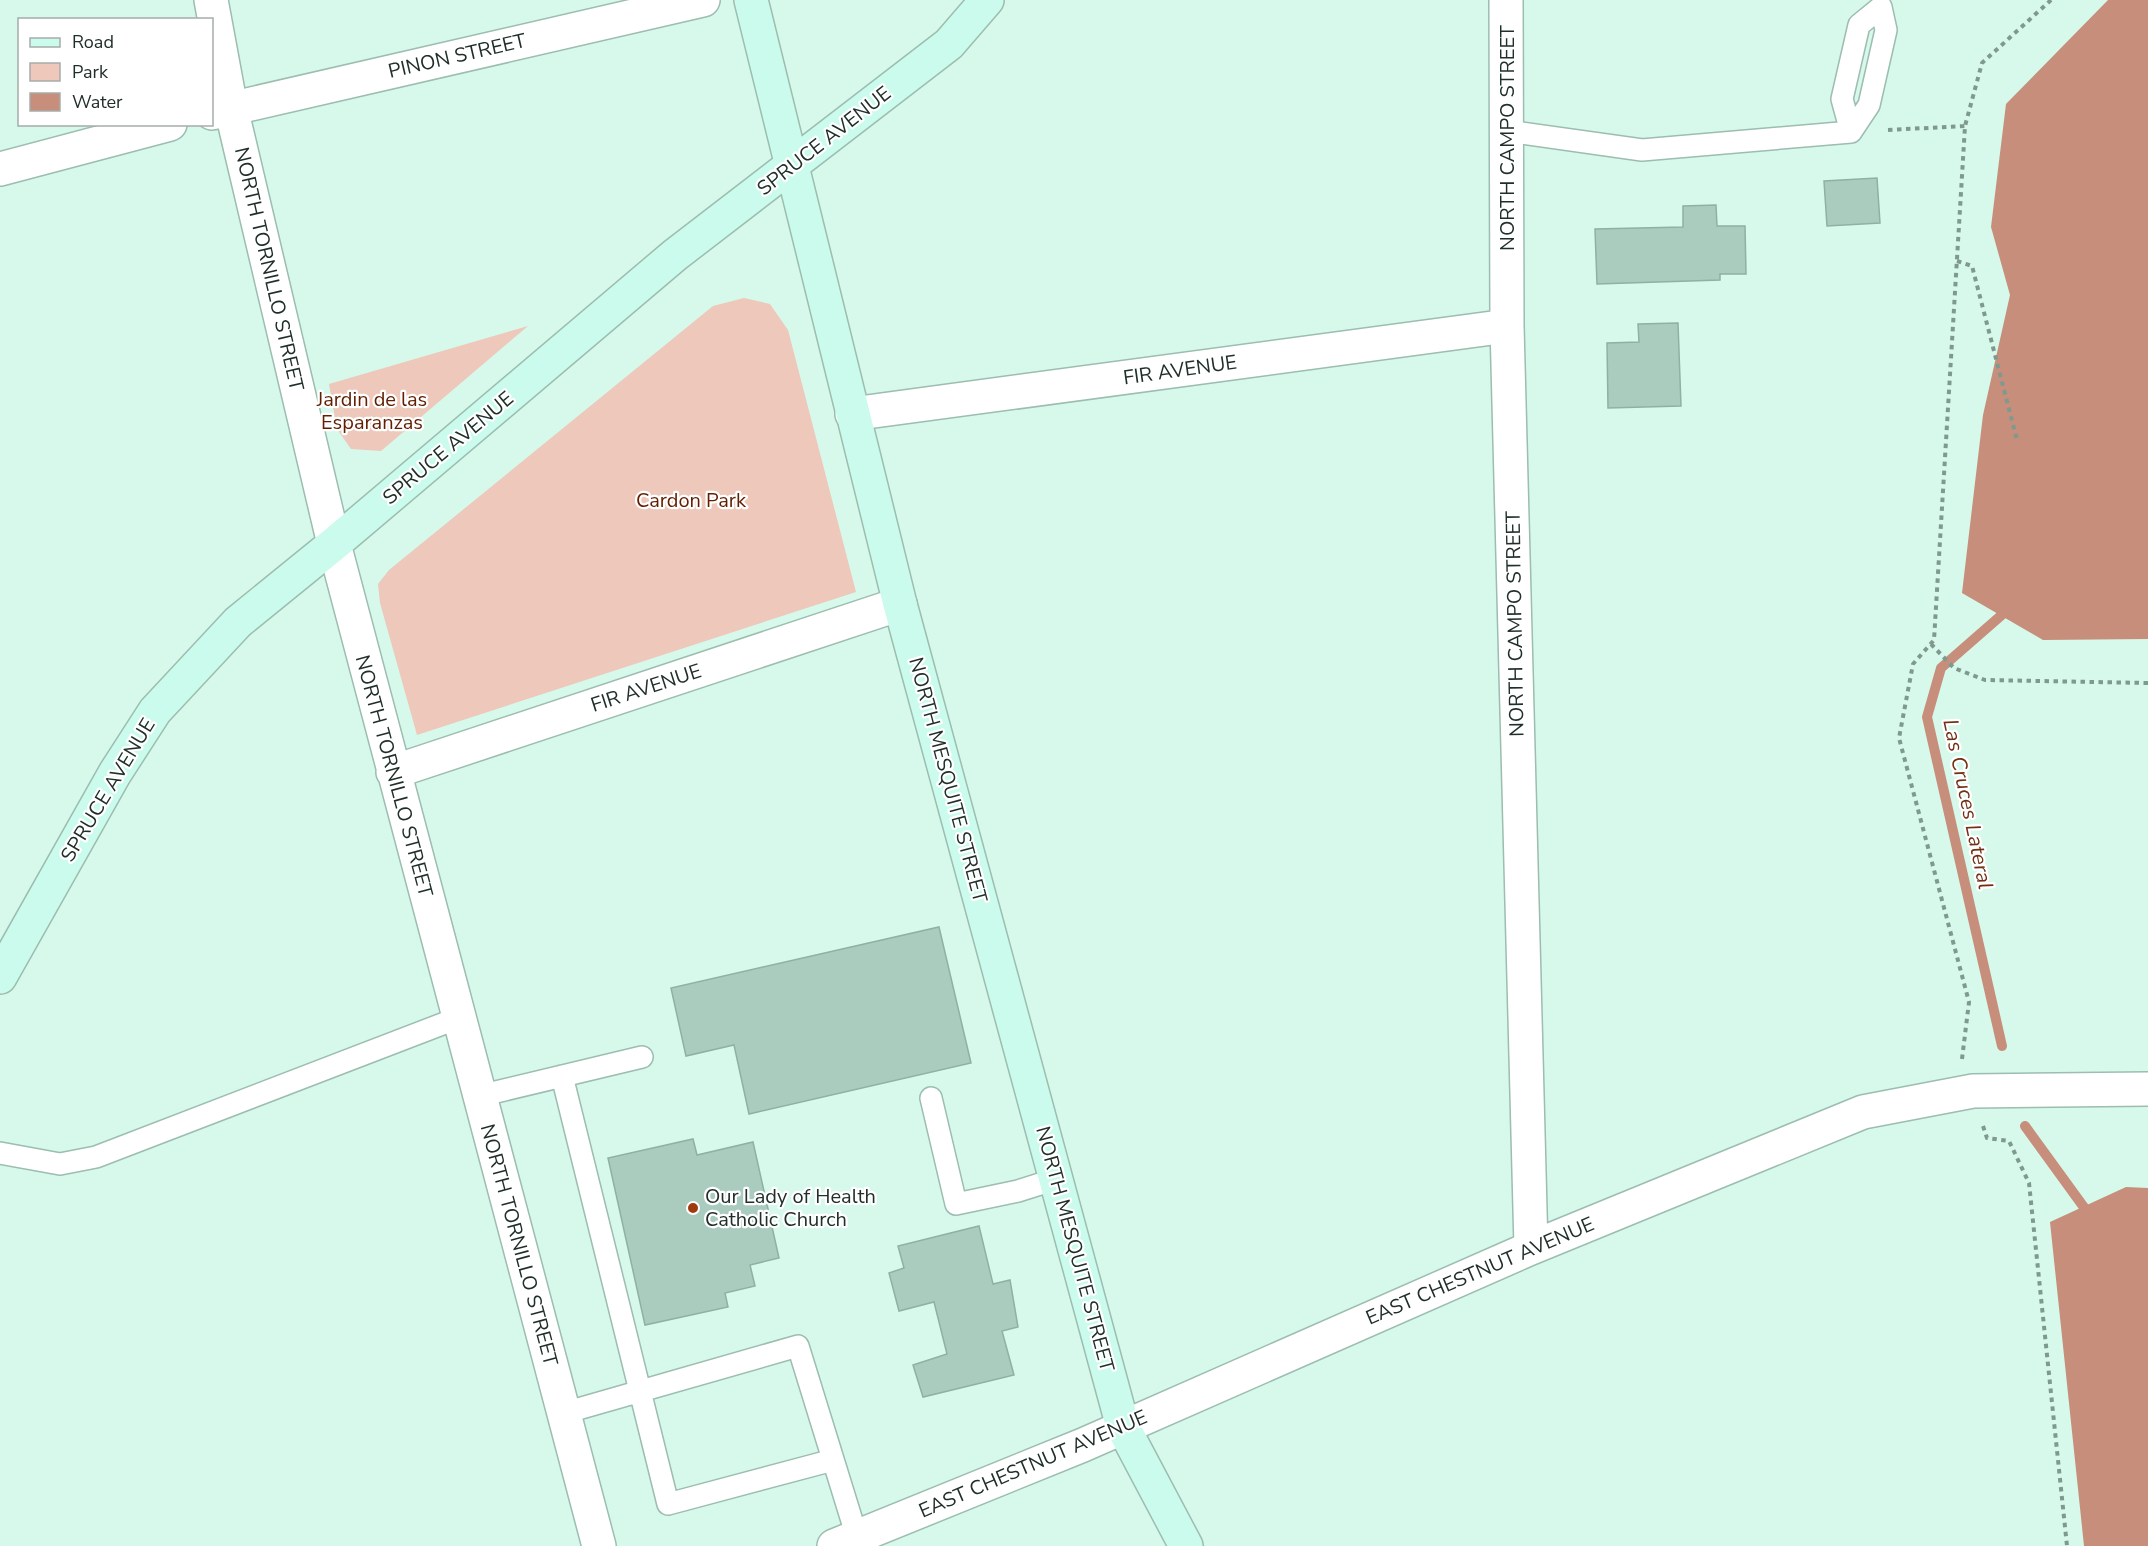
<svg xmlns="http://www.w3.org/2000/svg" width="2148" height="1546" font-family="'Nunito Sans',sans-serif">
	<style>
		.green { fill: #edc8bb }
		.water { fill: #c68e7b }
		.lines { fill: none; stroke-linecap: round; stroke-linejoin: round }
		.stream { stroke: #c68e7b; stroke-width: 10 }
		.building { fill: #aaccbe; stroke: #8fb0a2; stroke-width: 1.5 }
		.lane-casing { stroke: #9cbdaf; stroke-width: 24 }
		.street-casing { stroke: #9cbdaf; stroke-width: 36 }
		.secondary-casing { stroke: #9cbdaf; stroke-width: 36 }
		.path { stroke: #80998f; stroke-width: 4; stroke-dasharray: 4.5 4.5; stroke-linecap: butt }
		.lane { stroke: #fff; stroke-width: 21 }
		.street { stroke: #fff; stroke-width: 33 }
		.secondary { stroke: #cafbec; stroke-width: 33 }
		.poi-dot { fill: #9f3a0e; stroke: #fff; stroke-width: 2 }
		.labels { text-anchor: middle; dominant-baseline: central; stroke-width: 4.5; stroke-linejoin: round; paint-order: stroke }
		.street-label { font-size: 20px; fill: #212f29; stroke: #fff }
		.park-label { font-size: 20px; fill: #611e01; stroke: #fff }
		.poi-label { font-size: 20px; fill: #212f29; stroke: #fff; text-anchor: start }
		.water-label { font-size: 21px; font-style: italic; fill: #732e14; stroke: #fff }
	</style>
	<rect width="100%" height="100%" fill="#d6f9eb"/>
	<path class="green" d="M744 298 770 304 788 330 856 592 417 735 380 603 378 584 389 570 713 306Z
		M528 326 381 451 351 449 337 429 329 384Z"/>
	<path class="water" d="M2108 0H2148V639L2043 640 1962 593 1983 415 2010 295 1991 227 2006 104Z
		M2126 1187 2148 1188V1546H2084L2050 1222Z"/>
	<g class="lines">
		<path class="stream" d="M2002 1046 1927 717 1941 668 2012 606
			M2025 1126 2091 1217"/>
	</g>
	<path class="building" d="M1877 178 1880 223 1827 226 1824 181Z
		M1716 205 1717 226H1745L1746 274H1720V280L1597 284 1595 229 1683 227V206Z
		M1678 323 1681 406 1608 408 1607 343 1639 342 1638 324Z
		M939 927 971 1063 749 1114 734 1045 686 1056 671 988Z
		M693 1139 697 1155 753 1142 779 1258 750 1265 755 1286 725 1293 728 1307 645 1325 608 1158Z
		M979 1226 993 1284 1010 1280 1018 1327 1002 1331 1014 1375 923 1397 913 1365 947 1354 934 1302 899 1311 889 1273 904 1268 898 1246Z"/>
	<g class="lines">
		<defs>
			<path id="lane" d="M1881 7 1886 30 1869 105 1851 132 1842 99 1859 25Z
				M1507 131 1642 150 1851 132
				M562 1076 668 1504 833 1460
				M479 1096 642 1057
				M931 1098 956 1204 1018 1191 1056 1179
				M0 1153 60 1164 96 1157 458 1018
				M564 1413 798 1346 857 1537"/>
			<path id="street" d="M211 0 231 108 334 544 599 1546
				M1506 0 1507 326 1531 1248
				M212 113 703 0
				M0 169 170 124
				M852 414 1507 326
				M393 772 900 604
				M834 1546 1083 1445 1531 1248 1863 1112 1973 1091 2148 1089"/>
			<path id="secondary" d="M751 0 900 604 1123 1427 1186 1546
				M0 977 115 773 155 711 238 622 334 544 675 255 949 44 987 0"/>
		</defs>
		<use href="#lane" class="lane-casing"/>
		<use href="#street" class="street-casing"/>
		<use href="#secondary" class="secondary-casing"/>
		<path class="path" d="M1888 130 1965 126
			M1957 261 1972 266 2017 440
			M1931 644 1954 668 1985 680 2148 683
			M1962 1059 1969 1002 1899 738 1913 664 1934 640 1965 126 1982 63 2051 0
			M1983 1126 1987 1138 2009 1141 2029 1183 2067 1546"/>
		<use href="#lane" class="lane"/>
		<use href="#street" class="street"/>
		<use href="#secondary" class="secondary"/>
	</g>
	<circle class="poi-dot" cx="693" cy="1208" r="6"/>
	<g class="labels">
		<g class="street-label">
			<text transform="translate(457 56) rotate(-13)">PINON STREET</text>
			<text transform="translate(1507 138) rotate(-90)">NORTH CAMPO STREET</text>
			<text transform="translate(824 141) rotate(-38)">SPRUCE AVENUE</text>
			<text transform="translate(269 269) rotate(77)">NORTH TORNILLO STREET</text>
			<text transform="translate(1180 370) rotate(-8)">FIR AVENUE</text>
			<text transform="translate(448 448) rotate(-40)">SPRUCE AVENUE</text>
			<text transform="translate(1515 624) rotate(-91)">NORTH CAMPO STREET</text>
			<text transform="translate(646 688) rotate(-18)">FIR AVENUE</text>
			<text transform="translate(394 776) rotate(75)">NORTH TORNILLO STREET</text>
			<text transform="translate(948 780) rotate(75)">NORTH MESQUITE STREET</text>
			<text transform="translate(108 790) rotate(-59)">SPRUCE AVENUE</text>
			<text transform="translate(519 1245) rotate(75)">NORTH TORNILLO STREET</text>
			<text transform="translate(1075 1249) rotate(75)">NORTH MESQUITE STREET</text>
			<text transform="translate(1480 1271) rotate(-23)">EAST CHESTNUT AVENUE</text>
			<text transform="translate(1033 1464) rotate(-23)">EAST CHESTNUT AVENUE</text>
		</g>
		<g class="park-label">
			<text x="372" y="399">Jardin de las<tspan x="372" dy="23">Esparanzas</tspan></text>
			<text x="691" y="500">Cardon Park</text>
		</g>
		<g class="poi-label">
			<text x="705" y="1196">Our Lady of Health<tspan x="705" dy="23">Catholic Church</tspan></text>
		</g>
		<g class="water-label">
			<text transform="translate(1968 804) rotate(78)">Las Cruces Lateral</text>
		</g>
	</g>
	<rect x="18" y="18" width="195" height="108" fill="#ffffff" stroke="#a6aca9" stroke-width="1.5"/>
	<rect x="30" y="38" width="30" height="9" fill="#cafbec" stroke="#a6aca9" stroke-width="1.5"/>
	<text x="72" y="48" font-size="18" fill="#212f29">Road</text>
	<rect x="30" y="63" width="30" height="18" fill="#edc8bb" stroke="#a6aca9" stroke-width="1.5"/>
	<text x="72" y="78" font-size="18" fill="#212f29">Park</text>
	<rect x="30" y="93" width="30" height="18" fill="#c68e7b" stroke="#a6aca9" stroke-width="1.5"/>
	<text x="72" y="108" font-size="18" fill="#212f29">Water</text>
</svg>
